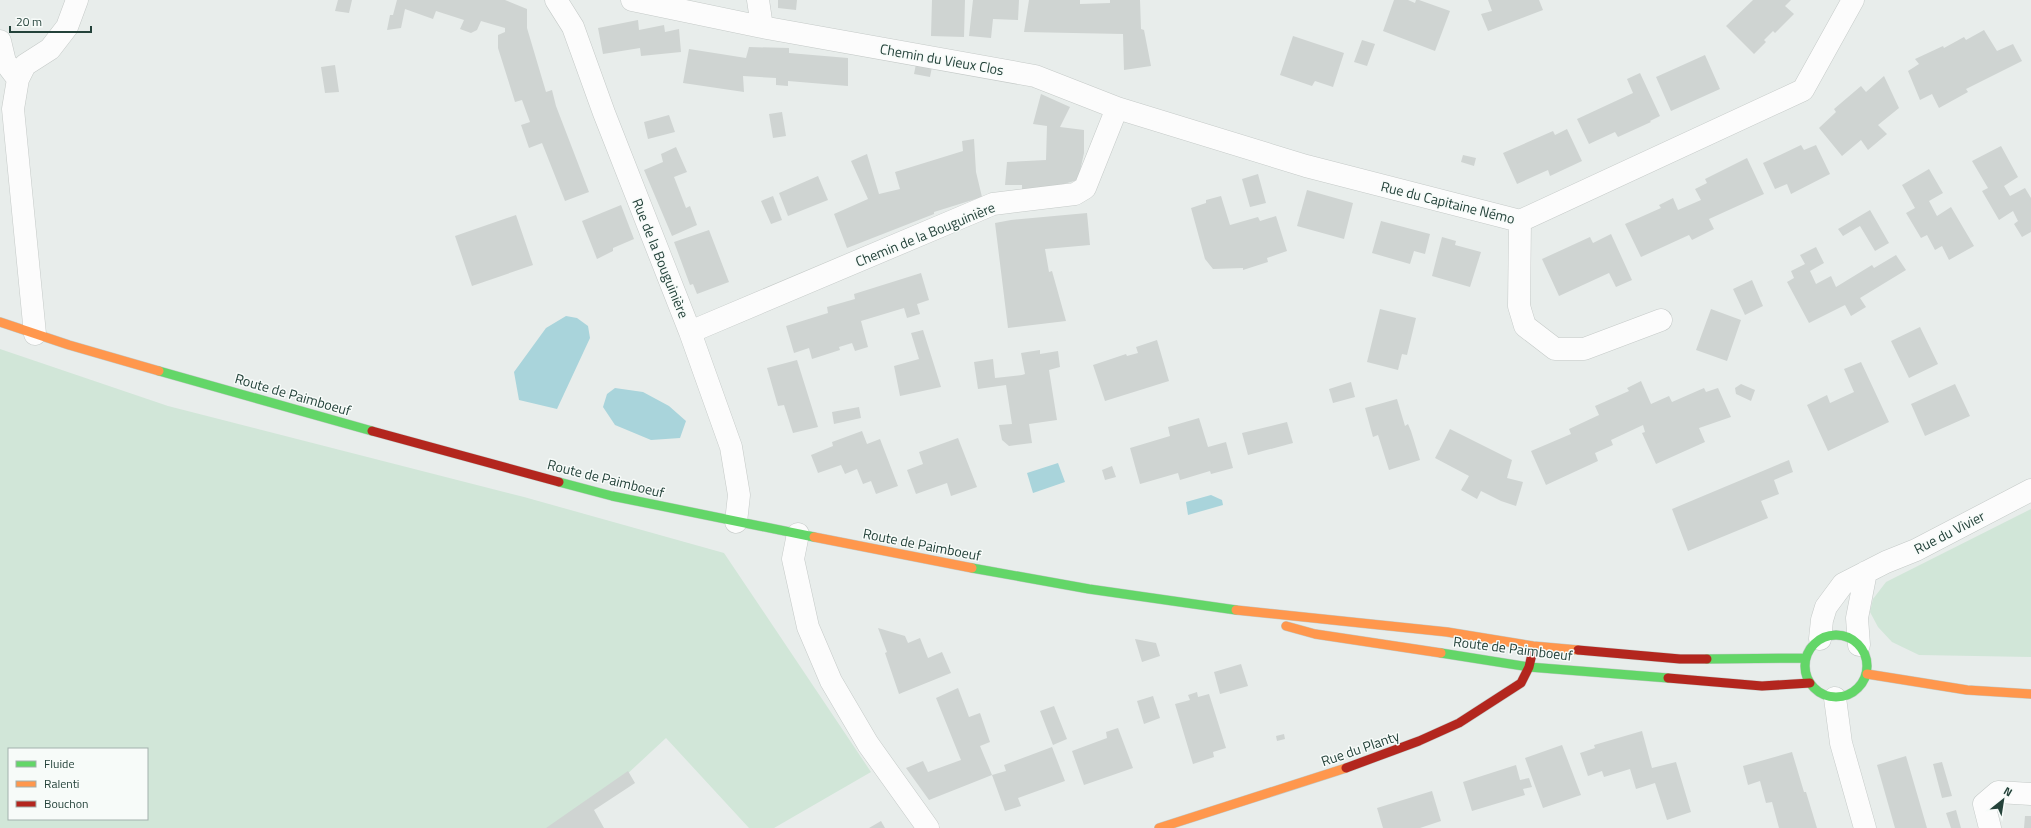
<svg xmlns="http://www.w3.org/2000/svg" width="2031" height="828" font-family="'Titillium Web',sans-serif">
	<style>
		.green { fill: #d1e6d8; fill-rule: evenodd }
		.water { fill: #a9d4db }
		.building { fill: #cfd4d2 }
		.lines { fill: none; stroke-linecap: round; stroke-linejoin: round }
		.street-casing { stroke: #c5cac8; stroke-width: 23 }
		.fast-casing { stroke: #c3cbc8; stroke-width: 10 }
		.slow-casing { stroke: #c3cbc8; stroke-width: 10 }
		.jam-casing { stroke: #c3cbc8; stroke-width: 10 }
		.street { stroke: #fcfcfc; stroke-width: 22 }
		.fast { stroke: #63d668; stroke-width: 9 }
		.slow { stroke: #ff974d; stroke-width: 9 }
		.jam { stroke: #b3261e; stroke-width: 9 }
		.labels { text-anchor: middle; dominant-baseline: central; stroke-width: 3; stroke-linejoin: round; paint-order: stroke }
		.street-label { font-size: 14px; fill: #24423a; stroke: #f7fbf9 }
	</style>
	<rect width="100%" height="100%" fill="#e8edeb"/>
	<path class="green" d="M0 349 168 406 524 497 724 553 871 772 774 828H749L666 738 569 828H0ZM9 749H147V819H9Z
		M2031 509V657L1919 655 1892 642 1878 627 1870 612 1873 599 1886 582Z"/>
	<path class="water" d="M566 316 577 318 588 326 590 338 557 409 519 400 514 372 546 328Z
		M615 388 643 392 669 406 686 421 680 438 651 440 615 425 603 407 607 394Z
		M1058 463 1065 482 1033 493 1027 473Z
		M1211 495 1222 500 1223 505 1188 515 1186 502Z"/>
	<path class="building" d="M338 0H352L349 13 335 11Z
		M397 0H505L527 9V28L546 92 552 90 556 106 589 192 565 201 542 143 529 148 521 125 530 122 522 100 515 102 498 48V35L505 32V28L481 21 477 30 471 33 460 29 464 20 436 11 433 19 405 9 401 28 387 30 390 15H393Z
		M778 0H797L796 10 778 8Z
		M932 0H965L964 37 931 36Z
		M973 0H1019L1018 20 993 19 991 38 969 36Z
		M1029 0H1080V4L1110 3V0H1140L1141 29 1144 30 1151 66 1124 70 1123 34 1024 32Z
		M1394 0H1408L1415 3 1416 0H1419L1450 11 1435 51 1383 31Z
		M1488 0H1539L1543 10 1488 31 1481 14 1492 11Z
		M1753 0H1791L1785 6 1794 14 1775 33 1773 31 1764 40 1766 42 1754 54 1726 26Z
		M638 20 639 30 664 25 665 32 679 29 681 52 641 56 640 48 603 54 598 28Z
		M1984 30 1997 51 2013 44 2022 61 1966 89 1968 92 1939 108 1932 94 1920 100 1908 71 1919 64 1915 59 1943 46 1944 48 1964 37 1966 40Z
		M1293 36 1344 53 1333 87 1315 81 1312 86 1280 75Z
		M1362 40 1375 44 1367 66 1354 62Z
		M749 47 789 48V53L848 58V86L788 81V86L776 85V78L743 76 744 92 683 83 689 49 746 58Z
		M1705 55 1720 89 1671 111 1656 77Z
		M916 64 932 67 930 77 914 74Z
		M335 65 339 92 325 93 321 67Z
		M1640 73 1660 116 1650 121 1651 122 1618 137 1615 132 1589 144 1577 119 1633 93 1627 79Z
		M1884 76 1899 108 1878 125 1887 134 1868 150 1861 140 1842 156 1819 128 1836 112 1834 109 1861 86 1866 92Z
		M1041 94 1070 107 1060 127 1084 130V153L1078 180 1046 189 1022 192V185H1005L1007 162 1046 160 1047 126 1033 124Z
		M782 112 786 136 773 138 769 114Z
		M669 115 675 132 648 139 644 122Z
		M1567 129 1582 161 1550 176 1548 170 1517 184 1503 153 1553 131 1555 135Z
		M974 139 976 172 982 197 934 212V214L847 248 834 214 868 199 851 161 867 154 879 194 900 189 895 172 963 151 962 141Z
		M1801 145 1804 150 1816 145 1830 174 1791 194 1787 184 1775 189 1763 163Z
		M2001 146 2018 177 2004 186 2010 196 2025 188 2031 198V232L2022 237 2014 224 2018 221 2013 211 1999 220 1982 191 1988 188 1972 161Z
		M676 147 687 172 674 177 686 208 690 206 697 225 672 236 644 170 663 162 661 154Z
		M1463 155 1476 158 1474 166 1461 162Z
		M1747 158 1764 194 1709 219 1714 229 1692 240 1689 235 1641 257 1625 224 1661 208 1659 205 1673 198 1678 210 1701 200 1695 189 1707 183 1705 179Z
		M1929 169 1943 193 1929 201 1937 216 1951 207 1974 246 1949 260 1942 246 1935 250 1927 235 1921 238 1906 213 1915 208 1902 185Z
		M1258 174 1266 203 1250 207 1242 179Z
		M818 176 828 200 788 216 779 193Z
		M1307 190 1353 203 1344 239 1297 226Z
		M773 196 782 220 771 224 761 201Z
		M1221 196 1230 225 1258 217 1260 221 1276 216 1287 251 1267 258 1268 262 1243 270V268L1213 269 1205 259 1191 208 1206 203V200Z
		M621 205 634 239 613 248V251L597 259 582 221Z
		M1870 210 1889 243 1875 251 1860 226 1843 236 1838 229Z
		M1087 213 1090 245 1045 249 1049 272 1052 271 1066 321 1008 328 995 223 1011 220Z
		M516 215 533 265 472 286 455 236Z
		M1381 221 1430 234 1425 254 1414 251 1410 264 1372 253Z
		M709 230 729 282 697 294 693 284 690 285 674 242Z
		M1611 234 1632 280 1616 287 1609 273 1559 296 1542 259 1590 237 1593 243Z
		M1442 237 1456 241 1455 245 1481 252 1470 287 1432 276Z
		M1816 247 1824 263 1810 271 1816 284 1831 276 1836 287 1872 265 1874 268 1896 255 1906 270 1860 298 1866 307 1851 316 1845 305 1809 323 1787 282 1794 278 1791 271 1805 264 1800 255Z
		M921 273 929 300 917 304 920 314 907 318 904 308 861 321 868 347 855 351 852 343 839 347 840 350 812 359 809 348 794 353 786 326 828 313 827 307 855 299 854 294Z
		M1752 280 1763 306 1745 315 1733 289Z
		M1380 309 1416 318 1407 355 1402 354 1398 370 1367 362Z
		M1711 309 1741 320 1727 361 1696 350Z
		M1920 327 1938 364 1909 378 1891 341Z
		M923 330 941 387 900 396 894 366 919 359 911 333Z
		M1157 340 1169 381 1105 401 1093 365 1126 354 1127 356 1138 353 1136 347Z
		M1040 350V354L1058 351 1060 367 1049 370 1057 420 1029 424 1032 443 1009 446 1002 440 999 425 1012 424 1006 385 978 389 974 362 993 359 995 378 1022 375 1025 374 1021 353Z
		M797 360 818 427 793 433 784 405 778 406 767 368Z
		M1861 362 1889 422 1828 451 1807 405 1827 395 1830 403 1854 392 1844 369Z
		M1641 381 1651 404 1669 396 1672 402 1704 388 1706 392 1718 388 1731 417 1699 428 1705 442 1656 464 1642 433 1645 432 1643 425 1611 440 1613 445 1595 453 1598 461 1546 485 1531 451 1571 434 1569 429 1599 415 1595 406 1629 391 1627 388Z
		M1351 382 1355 397 1333 403 1329 389Z
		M1741 384 1755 390 1751 401 1736 394 1735 388Z
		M1955 384 1970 416 1925 436 1911 404Z
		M1397 399 1405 426 1408 424 1411 431 1420 460 1389 470 1378 435 1373 437 1365 408Z
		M859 407 861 418 834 424 832 412Z
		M1199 418 1208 447 1226 442 1233 468 1211 474 1210 471 1180 480 1178 473 1140 484 1130 448 1170 436 1168 427Z
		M1287 422 1293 443 1248 455 1242 433Z
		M1450 429 1512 460 1507 478 1523 482 1516 506 1501 501 1481 491 1477 499 1461 490 1469 476 1435 458Z
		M862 431 867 444 880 439 898 486 876 494 871 481 863 484 857 469 845 474 841 465 818 473 811 455 833 446 832 442Z
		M958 438 977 487 951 496 947 483 916 494 907 470 923 464 919 452Z
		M1789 460 1793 472 1774 480 1779 494 1761 501 1768 518 1688 551 1672 509Z
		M1112 466 1116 477 1105 480 1102 470Z
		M878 628 905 636 908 643 920 638 928 658 942 652 951 673 899 694 885 653 887 652Z
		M1135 639 1156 643 1160 656 1142 662Z
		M1241 664 1248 686 1220 694 1214 672Z
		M958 688 969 717 980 713 990 742 980 746 992 775 929 800 906 768 923 761 928 772 961 760 936 698Z
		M1197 692 1198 697 1209 694 1226 748 1213 752 1214 757 1193 764 1175 704 1190 700 1188 695Z
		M1153 696 1160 718 1144 724 1137 701Z
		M1054 706 1067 739 1053 745 1040 711Z
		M1118 728 1133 768 1084 785 1072 751 1107 738 1106 732Z
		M1642 731 1652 768 1676 762 1691 812 1667 820 1655 783 1636 789 1630 769 1604 777 1602 771 1588 776 1580 753 1595 748 1594 745Z
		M1284 734 1285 739 1277 741 1276 736Z
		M1562 745 1581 795 1543 808 1525 758Z
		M1052 747 1065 781 1018 798 1021 806 1005 811 992 775 1006 771 1004 765Z
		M1792 752 1804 792H1806L1817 828H1779L1772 802 1766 803 1760 781 1748 785 1743 766Z
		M1906 756 1927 828H1895L1877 765Z
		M1942 762 1952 796 1942 798 1933 764Z
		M1516 765 1520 780 1529 778 1532 787 1523 789 1525 795 1472 811 1463 782Z
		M628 771 635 783 594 810 604 828H546Z
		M1432 791 1441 821 1420 828H1383L1377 808Z
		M1956 810 1961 828H1951L1946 813Z
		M2025 816H2031V828H2024Z
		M881 821 885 828H869Z"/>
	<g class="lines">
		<defs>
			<path id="street" d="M556 0 573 27 604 113 690 332 731 447 739 495 736 522
				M632 0 762 27 1035 76 1117 108 1306 166 1520 221 1803 90 1853 0
				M758 0 762 27
				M0 41 5 62 18 79
				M1520 221 1519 306 1525 326 1555 349H1584L1661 320
				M690 332 993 204 1075 194 1085 188 1117 108
				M35 334 13 109 18 79 25 65 50 49 67 27 77 0
				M798 534 793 559 808 627 831 681 868 744 928 828
				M1820 639 1822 620 1826 607 1843 584 1886 562 1916 550 2031 490
				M1859 645 1857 618 1866 572
				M1835 698 1841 743 1865 828
				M1990 828 1984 804 1998 792 2031 794"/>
			<path id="fast" d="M159 371 372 431
				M559 482 612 496 814 537
				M972 568 1089 589 1236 610
				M1805 666a31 31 0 1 1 62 0a31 31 0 1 1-62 0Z
				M1441 653 1529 667 1668 678
				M1707 659 1806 658"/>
			<path id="slow" d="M0 322 69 345 159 371
				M814 537 972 568
				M1236 610 1447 632 1533 646 1578 650
				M1286 626 1315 634 1441 653
				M1867 674 1967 690 2031 694
				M1159 828 1346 768"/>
			<path id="jam" d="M372 431 559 482
				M1578 650 1680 659H1707
				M1668 678 1762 686 1810 683
				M1346 768 1419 741 1459 723 1521 683 1529 667 1532 654"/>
		</defs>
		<use href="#street" class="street-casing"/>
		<use href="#fast" class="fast-casing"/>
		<use href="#slow" class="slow-casing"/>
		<use href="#jam" class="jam-casing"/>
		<use href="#street" class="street"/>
		<use href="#fast" class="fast"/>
		<use href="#slow" class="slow"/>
		<use href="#jam" class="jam"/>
	</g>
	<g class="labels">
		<g class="street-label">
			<text transform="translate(942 59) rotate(10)">Chemin du Vieux Clos</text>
			<text transform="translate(1448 202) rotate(14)">Rue du Capitaine Némo</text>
			<text transform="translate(925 234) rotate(-22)">Chemin de la Bouguinière</text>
			<text transform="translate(661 258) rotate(68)">Rue de la Bouguinière</text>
			<text transform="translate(293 394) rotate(16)">Route de Paimboeuf</text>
			<text transform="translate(606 478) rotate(14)">Route de Paimboeuf</text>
			<text transform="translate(1949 532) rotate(-27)">Rue du Vivier</text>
			<text transform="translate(922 544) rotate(11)">Route de Paimboeuf</text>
			<text transform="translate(1513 648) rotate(7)">Route de Paimboeuf</text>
			<text transform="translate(1360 748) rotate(-19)">Rue du Planty</text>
		</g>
	</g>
	<rect x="8" y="748" width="140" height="72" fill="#f7fbf9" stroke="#a3b1ad"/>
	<rect x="16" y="761" width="20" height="6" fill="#63d668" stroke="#a3b1ad"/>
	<text x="44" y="768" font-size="12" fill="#24423a">Fluide</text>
	<rect x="16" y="781" width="20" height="6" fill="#ff974d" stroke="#a3b1ad"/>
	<text x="44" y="788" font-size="12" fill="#24423a">Ralenti</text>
	<rect x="16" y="801" width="20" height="6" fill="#b3261e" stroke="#a3b1ad"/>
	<text x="44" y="808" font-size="12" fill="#24423a">Bouchon</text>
	<g transform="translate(2003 800) rotate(30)" stroke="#f7fbf9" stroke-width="3" paint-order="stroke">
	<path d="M0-3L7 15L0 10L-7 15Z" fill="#24423a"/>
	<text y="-6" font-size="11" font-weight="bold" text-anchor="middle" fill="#24423a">N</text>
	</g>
	<path d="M10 26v6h81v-6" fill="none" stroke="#24423a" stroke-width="2"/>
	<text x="16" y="26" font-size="12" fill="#24423a" stroke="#f7fbf9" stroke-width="3" paint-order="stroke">20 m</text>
</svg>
